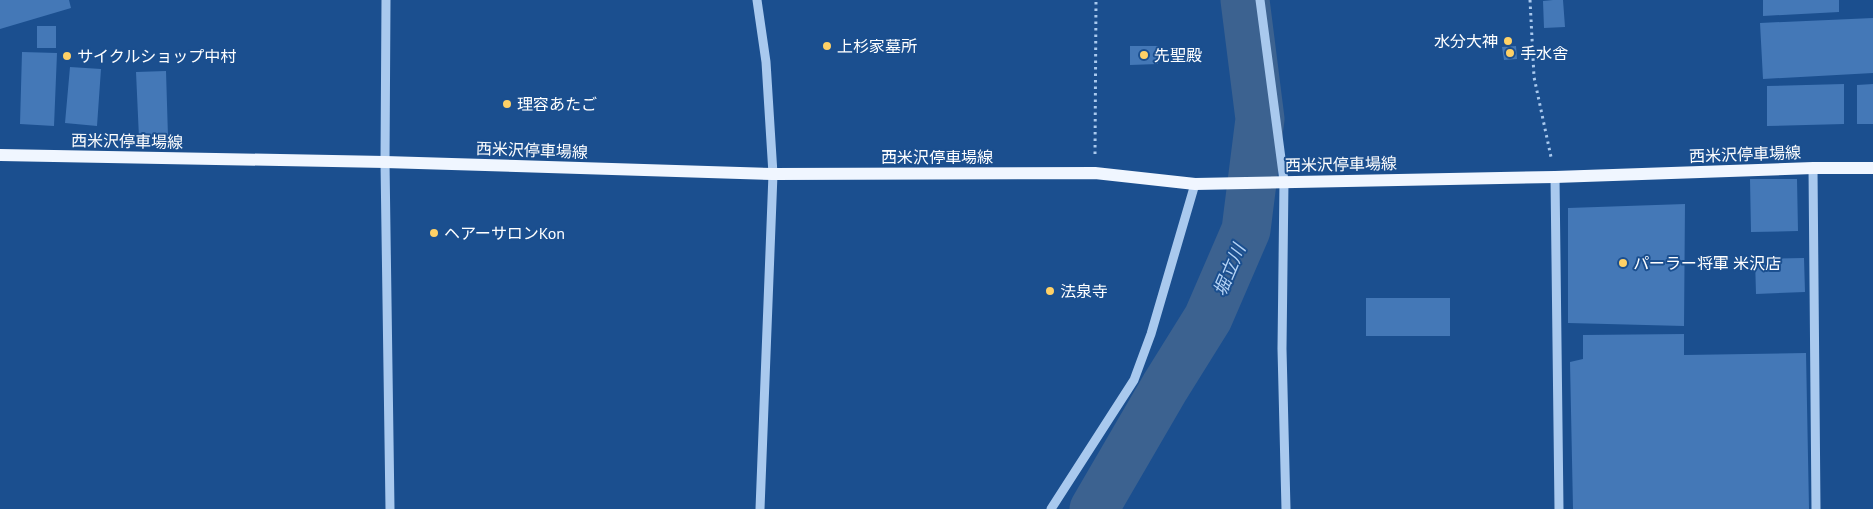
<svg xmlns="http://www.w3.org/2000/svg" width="1873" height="509" font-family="'PT Sans','Noto Sans JP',sans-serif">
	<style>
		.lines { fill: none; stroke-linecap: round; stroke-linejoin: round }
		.river { stroke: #3c6290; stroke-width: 49 }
		.building { fill: #4478b7 }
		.path { stroke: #a9c9ee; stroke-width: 3; stroke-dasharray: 2.5 4; stroke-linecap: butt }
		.minor { stroke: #a9c9ee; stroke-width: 9 }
		.major { stroke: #f0f6ff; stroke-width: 12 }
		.poi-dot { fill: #ffd166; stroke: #1b4f8f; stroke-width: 2 }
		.labels { text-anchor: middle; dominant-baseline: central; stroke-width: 4; stroke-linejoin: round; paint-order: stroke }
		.poi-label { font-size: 16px; fill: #fff; stroke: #1b4f8f; text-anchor: start }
		.street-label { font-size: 16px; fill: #fff; stroke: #1b4f8f }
		.water-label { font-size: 18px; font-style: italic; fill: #b5d3f5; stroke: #1b4f8f }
	</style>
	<rect width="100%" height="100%" fill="#1b4f8f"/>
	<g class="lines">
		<path class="river" d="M1094 509 1165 387 1208 318 1246 230 1260 119 1245 0"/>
	</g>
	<path class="building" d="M0 0H69L71 8 0 29Z
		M1553 0H1563L1565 27 1544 28 1543 1Z
		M1763 0H1839V12L1763 16Z
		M1873 18V73L1763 79 1760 23Z
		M37 26H56V48H37Z
		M1130 46H1158V64L1130 65Z
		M1516 46 1517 59 1504 60 1502 47Z
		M22 52 57 53 54 126 20 124Z
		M70 67 101 69 97 126 65 123Z
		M166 71 168 137 139 138 136 72Z
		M1844 84V124L1767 126V86Z
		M1873 84V124H1857V85Z
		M1750 179H1797L1798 231 1751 232Z
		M1685 204 1684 326 1568 323V208Z
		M1804 258 1805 292 1756 294 1755 259Z
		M1366 298H1450V336H1366Z
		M1684 334V355L1806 353 1809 509H1573L1570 362 1583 359V335Z"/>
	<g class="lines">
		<path class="path" d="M1530 0 1534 77 1551 157
			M1095 154 1096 0"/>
		<path class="minor" d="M386 0 385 162 390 509
			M757 0 766 62 773 174 760 509
			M1260 0 1284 181 1282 349 1286 509
			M1813 168 1816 509
			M1555 177 1559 509
			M1051 509 1134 380 1151 334 1195 184"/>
		<path class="major" d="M0 155 385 162 773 174 1095 173 1195 184 1555 177 1813 168H1873"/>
	</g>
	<g class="poi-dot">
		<circle cx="1508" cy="41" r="5"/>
		<circle cx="827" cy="46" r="5"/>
		<circle cx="1510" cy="53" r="5"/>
		<circle cx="1144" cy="55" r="5"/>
		<circle cx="67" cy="56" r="5"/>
		<circle cx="507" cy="104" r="5"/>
		<circle cx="434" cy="233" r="5"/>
		<circle cx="1623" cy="263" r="5"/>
		<circle cx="1050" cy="291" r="5"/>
	</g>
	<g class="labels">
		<g class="poi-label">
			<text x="1498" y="41" text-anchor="end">水分大神</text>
			<text x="837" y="46">上杉家墓所</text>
			<text x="1520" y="53">手水舎</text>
			<text x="1154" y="55">先聖殿</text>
			<text x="77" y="56">サイクルショップ中村</text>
			<text x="517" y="104">理容あたご</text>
			<text x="444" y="233">ヘアーサロンKon</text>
			<text x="1633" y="263">パーラー将軍 米沢店</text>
			<text x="1060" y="291">法泉寺</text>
		</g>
		<g class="street-label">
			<text transform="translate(127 141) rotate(1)">西米沢停車場線</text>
			<text transform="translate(532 150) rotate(2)">西米沢停車場線</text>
			<text transform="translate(1745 154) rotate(-2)">西米沢停車場線</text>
			<text x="937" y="157">西米沢停車場線</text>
			<text transform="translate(1341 164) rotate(-1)">西米沢停車場線</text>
		</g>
		<g class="water-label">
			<text transform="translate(1229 270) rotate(-67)">堀立川</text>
		</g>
	</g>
</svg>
